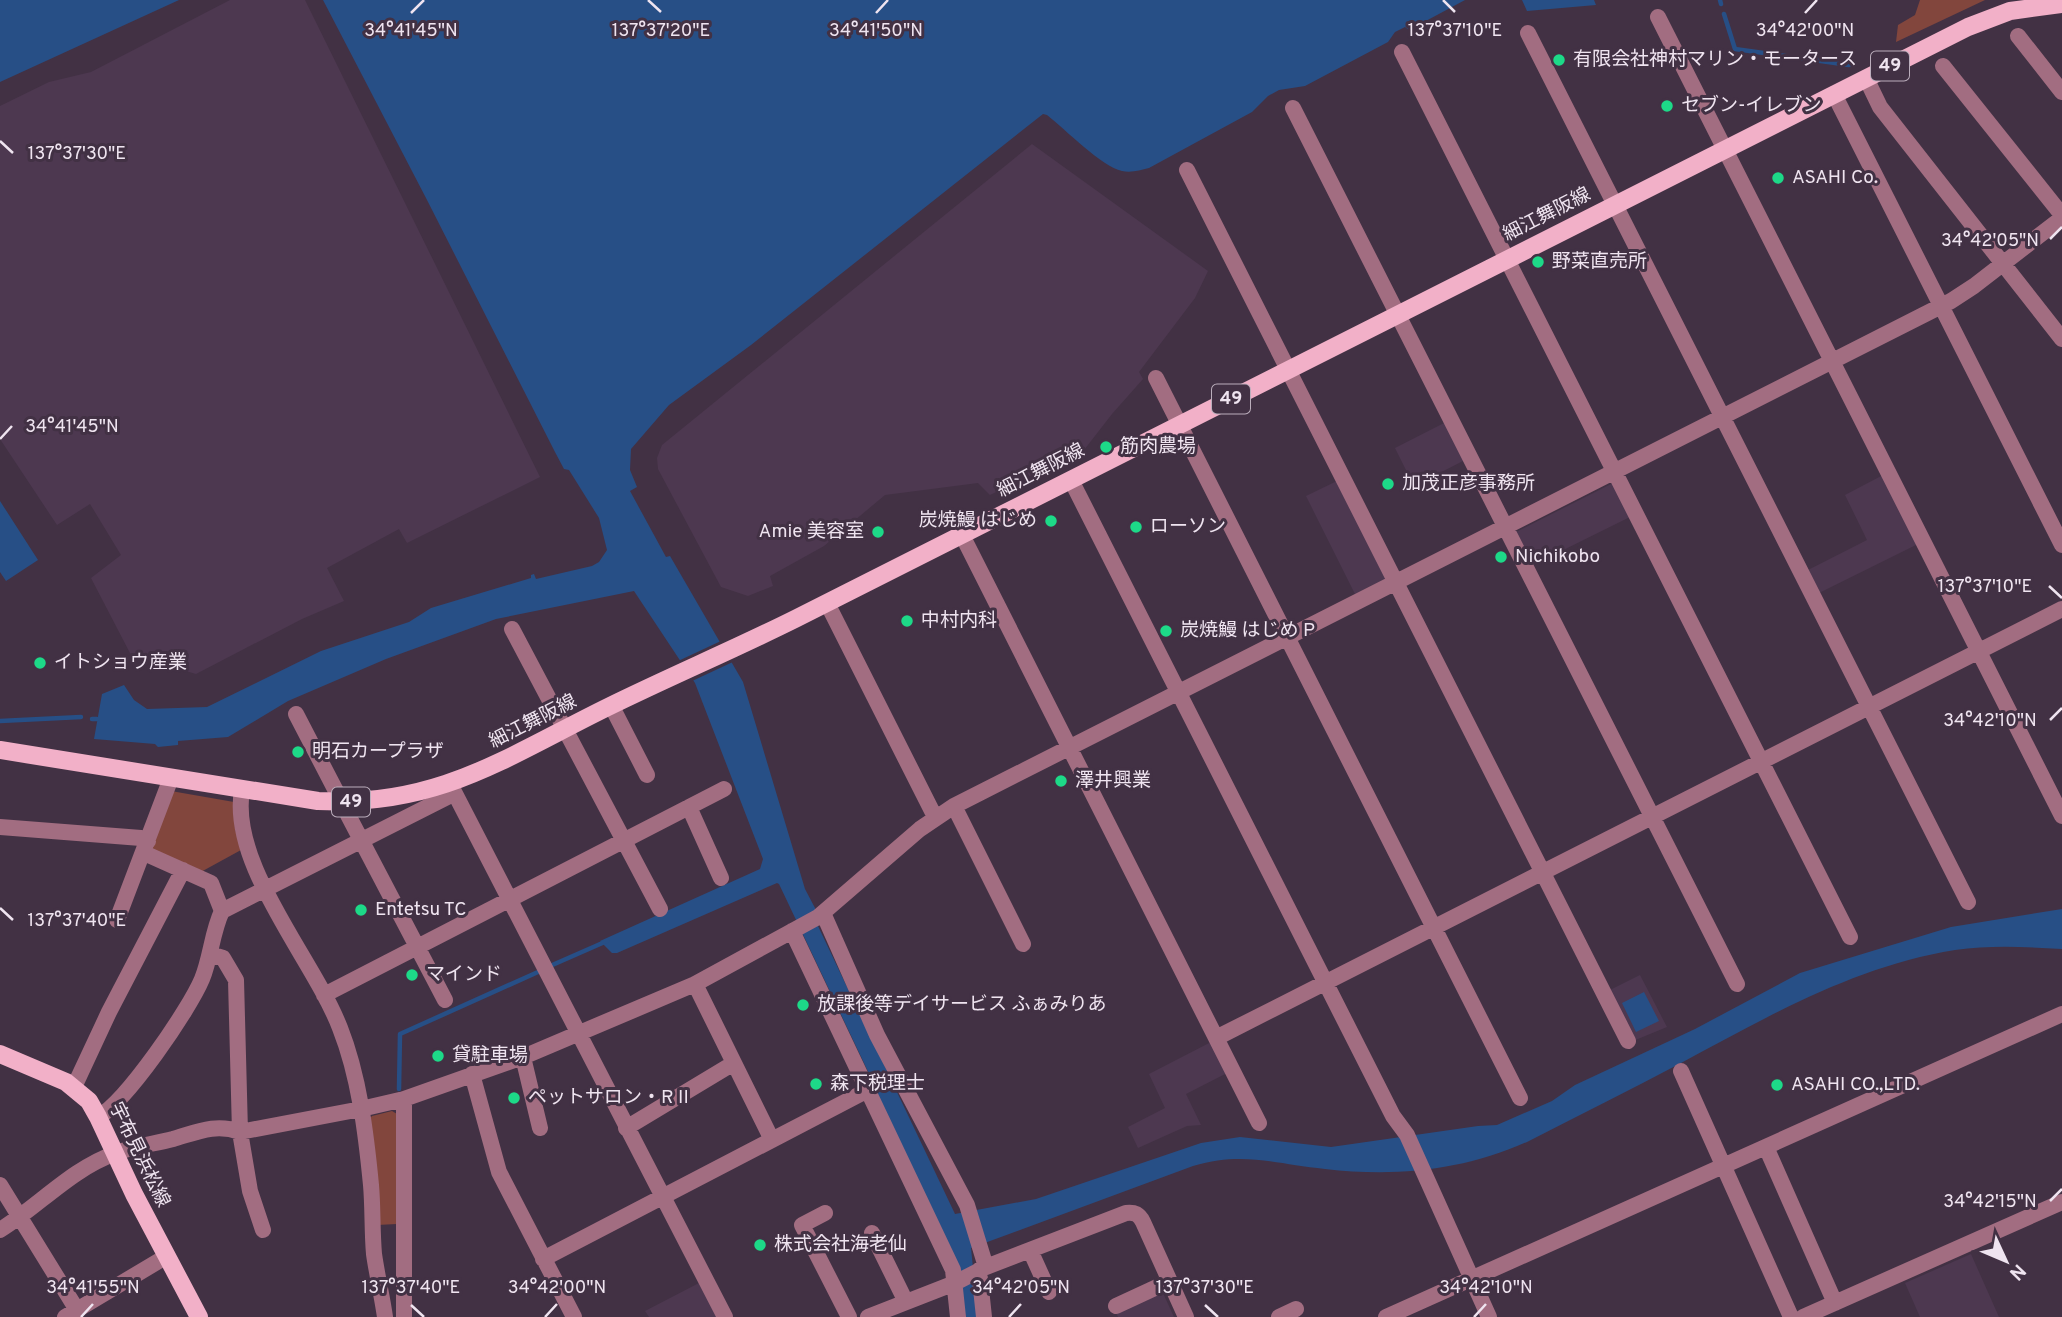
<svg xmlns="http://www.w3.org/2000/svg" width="2062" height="1317" font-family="Overpass,'Noto Sans JP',sans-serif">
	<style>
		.built { fill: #4d3850 }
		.green { fill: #82463d }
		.water { fill: #274f86 }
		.pier { fill: #423144 }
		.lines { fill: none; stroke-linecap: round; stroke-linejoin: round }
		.stream { stroke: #274f86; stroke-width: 4.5 }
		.minor { stroke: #a26d81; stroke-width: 16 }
		.major { stroke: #f2b0c8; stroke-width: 18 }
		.ticks { fill: none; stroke: #efe4f0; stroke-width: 2.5 }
		.poi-dot { fill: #1dd988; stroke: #423144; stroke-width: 2.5 }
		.labels { text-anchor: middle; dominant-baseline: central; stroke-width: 6; stroke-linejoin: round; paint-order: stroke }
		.shield { fill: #423144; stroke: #bbaebc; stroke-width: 2 }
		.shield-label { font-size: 18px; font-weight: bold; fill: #efe4f0 }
		.poi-label { font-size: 19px; fill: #efe4f0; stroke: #423144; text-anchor: start }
		.street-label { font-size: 19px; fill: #efe4f0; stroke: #423144 }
		.ticks-label { font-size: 18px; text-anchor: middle; fill: #efe4f0; stroke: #423144; stroke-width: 6; stroke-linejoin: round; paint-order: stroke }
	</style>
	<rect width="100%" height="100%" fill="#423144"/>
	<path class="built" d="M230 0H305L540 477 407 543 399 529 327 568 344 601 302 619 196 674 131 655 91 578 121 555 90 504 57 525 0 439V106L49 82 91 72Z
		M1032 144 1208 271 1195 298 1139 372 1143 379 1112 414 1084 450 990 495 978 483 885 495 824 546 770 576 773 586 748 596 721 587 658 469 657 458 662 445Z
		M1446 422 1465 460 1414 486 1395 448Z
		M1885 474 1920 543 1817 594 1806 571 1867 540 1845 495Z
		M1339 480 1389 577 1355 594 1306 496Z
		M1615 482 1632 516 1531 566 1514 533Z
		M1640 975 1667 1027 1633 1041 1608 991Z
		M1213 1041 1229 1072 1186 1094 1201 1125 1187 1126 1138 1148 1128 1127 1165 1108 1149 1074Z
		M1971 1254 1999 1317H1920L1905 1283Z
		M699 1283 717 1317H649L645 1311Z
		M1163 1293 1174 1317H1118L1115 1311Z"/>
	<path class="green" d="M1920 0H1985L1896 42 1898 25 1915 15Z
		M171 791 234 802 235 829 241 850 199 873 149 851Z
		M392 1111 397 1114V1224L377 1225 367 1122 372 1116Z"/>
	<path class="water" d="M0 0H179L0 82Z
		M323 0H1465L1409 30 1405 27 1395 32 1388 42 1305 86 1279 90 1268 96 1252 112 1149 168C1140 170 1132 173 1122 171 1102 167 1065 129 1047 115L1043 114 751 345 669 405 631 449 630 470 637 487 630 491 666 557 670 556 743 682 805 889 815 908 818 926 955 1214 1036 1199 1201 1143 1240 1137 1331 1147 1478 1126 1497 1125 1552 1101 1575 1085 1695 1029 1800 973 1951 927 2062 909V949C2026 947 1991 945 1955 950 1855 966 1769 1016 1681 1063 1630 1090 1579 1115 1529 1141 1464 1171 1395 1177 1325 1169 1274 1164 1244 1151 1193 1166L971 1248 978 1317H964L871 1084 873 1082 779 884 777 883 617 953H612L600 941 760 869 763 859 695 683 634 591 496 619 386 659 288 701 228 737 178 741V745L158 747 155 744 94 739 102 694 124 685 134 700 147 709 207 707 321 651 409 622 431 608 531 578V575L534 574 536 579 592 566 599 562 607 550 599 518 569 470 564 469 555 452 426 198Z
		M1522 0H1594L1596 5 1527 11Z
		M0 501 38 560 6 581 0 572Z
		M1644 992 1659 1021 1636 1032 1622 1003Z"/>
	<path class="pier" d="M723 640 735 661 690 682 676 662Z"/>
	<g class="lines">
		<path class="stream" d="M1720 0 1721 4
			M1724 14 1735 49 1849 65
			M92 719H97
			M0 721 81 717
			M550 966 607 941
			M399 1089 400 1034 538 972"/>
		<path class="minor" d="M1658 17 2062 816
			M1528 33 1968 902
			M2018 36 2062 92
			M1402 52 1850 937
			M1943 66 2062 215
			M1866 78 1880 107 2062 339
			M1834 94 2062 545
			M1293 108 1737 984
			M1187 170 1628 1041
			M1156 378 1520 1098
			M1071 480 1393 1116 1407 1135 1489 1317
			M962 535 1259 1123
			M827 603 935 817
			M512 629 660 909
			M611 705 647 775
			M296 714 336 791V802
			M450 784 725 1317
			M242 790C229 865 313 958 340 1028 359 1076 366 1133 371 1185 373 1208 372 1231 374 1254 377 1275 382 1296 385 1317
			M954 806 1023 944
			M689 807 721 878
			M348 815 445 1000
			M0 827 141 838 148 841
			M144 853 211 883 222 911
			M823 913 877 1035 967 1205 986 1267
			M117 920 171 778
			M792 931 953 1270 958 1317
			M210 954 223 958 236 980 240 1132 250 1191 263 1230
			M695 984 772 1140
			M324 995 724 789
			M1216 1038 2062 609
			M523 1057 540 1128
			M1681 1071 1791 1317
			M472 1074 499 1172 574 1317
			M74 1087 109 1012 183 870
			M404 1099V1317
			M98 1117C126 1102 189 1010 202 979 211 957 212 932 222 911L453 794
			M626 1128 734 1063
			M1766 1147 1835 1303
			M0 1185 77 1310
			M825 1213 802 1225 849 1317
			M0 1230C39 1206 71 1169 116 1153 134 1146 154 1144 173 1139 197 1132 216 1123 240 1132L361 1109 404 1099 523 1057 695 984 818 917 920 829 954 806 1951 301 1974 286 2062 218
			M872 1233 906 1302
			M1030 1250 1049 1292
			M543 1259 868 1090
			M979 1270 984 1317
			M1116 1306 1170 1281
			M65 1317 167 1256
			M868 1317 955 1283 986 1267 1126 1213C1135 1212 1139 1214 1143 1222L1186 1317
			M1279 1317 1296 1309
			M1386 1317 2062 1014
			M1803 1317 2062 1202"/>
		<path class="major" d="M0 750 318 801C438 807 506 757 608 707 671 676 735 649 797 618L1968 27 2010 11 2062 4
			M0 1054 66 1082 89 1101 98 1117 134 1194 199 1317"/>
	</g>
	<path class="ticks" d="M648 0 661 12M1443 0 1455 12M411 13 424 0M876 13 888 0M1805 13 1817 0M0 141 13 153M2050 239 2062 227M0 439 12 426M2049 586 2062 598M2050 720 2062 708M0 908 13 920M2050 1201 2062 1189M411 1305 424 1317M1205 1305 1218 1317M81 1317 93 1304M545 1317 557 1304M1009 1317 1021 1304M1474 1317 1486 1304"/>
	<g class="poi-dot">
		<circle cx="1559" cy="60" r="7"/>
		<circle cx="1667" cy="106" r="7"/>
		<circle cx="1778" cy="178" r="7"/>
		<circle cx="1538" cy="262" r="7"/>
		<circle cx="1106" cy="447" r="7"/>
		<circle cx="1388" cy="484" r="7"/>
		<circle cx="1051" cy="521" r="7"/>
		<circle cx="1136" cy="527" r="7"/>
		<circle cx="878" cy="532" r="7"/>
		<circle cx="1501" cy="557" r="7"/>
		<circle cx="907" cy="621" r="7"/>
		<circle cx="1166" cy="631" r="7"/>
		<circle cx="40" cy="663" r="7"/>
		<circle cx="298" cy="752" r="7"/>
		<circle cx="1061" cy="781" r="7"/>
		<circle cx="361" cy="910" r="7"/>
		<circle cx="412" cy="975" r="7"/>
		<circle cx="803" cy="1005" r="7"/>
		<circle cx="438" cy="1056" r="7"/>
		<circle cx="816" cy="1084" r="7"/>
		<circle cx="1777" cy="1085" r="7"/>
		<circle cx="514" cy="1098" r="7"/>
		<circle cx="760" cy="1245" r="7"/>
	</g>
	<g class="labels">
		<g class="shield">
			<rect x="1871" y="51.5" width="38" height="29" rx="5"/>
			<rect x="1212" y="384.5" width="38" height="29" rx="5"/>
			<rect x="332" y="787.5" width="38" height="29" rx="5"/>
		</g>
		<g class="shield-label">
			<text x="1890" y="66">49</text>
			<text x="1231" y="399">49</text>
			<text x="351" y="802">49</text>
		</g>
		<g class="poi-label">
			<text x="1573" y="60">有限会社神村マリン・モータース</text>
			<text x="1681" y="106">セブン-イレブン</text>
			<text x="1792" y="178">ASAHI Co.</text>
			<text x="1552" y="262">野菜直売所</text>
			<text x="1120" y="447">筋肉農場</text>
			<text x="1402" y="484">加茂正彦事務所</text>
			<text x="1037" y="521" text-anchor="end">炭焼鰻 はじめ</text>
			<text x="1150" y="527">ローソン</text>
			<text x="864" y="532" text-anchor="end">Amie 美容室</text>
			<text x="1515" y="557">Nichikobo</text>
			<text x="921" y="621">中村内科</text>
			<text x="1180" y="631">炭焼鰻 はじめ P</text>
			<text x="54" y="663">イトショウ産業</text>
			<text x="312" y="752">明石カープラザ</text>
			<text x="1075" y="781">澤井興業</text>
			<text x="375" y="910">Entetsu TC</text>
			<text x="426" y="975">マインド</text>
			<text x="817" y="1005">放課後等デイサービス ふぁみりあ</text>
			<text x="452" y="1056">貸駐車場</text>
			<text x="830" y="1084">森下税理士</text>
			<text x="1791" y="1085">ASAHI CO.,LTD.</text>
			<text x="528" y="1098">ペットサロン・R II</text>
			<text x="774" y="1245">株式会社海老仙</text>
		</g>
		<g class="street-label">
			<text transform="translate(1547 215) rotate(-27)">細江舞阪線</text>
			<text transform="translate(1041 471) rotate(-27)">細江舞阪線</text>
			<text transform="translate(533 722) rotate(-27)">細江舞阪線</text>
			<text transform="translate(139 1155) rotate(64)">宇布見浜松線</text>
		</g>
	</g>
	<g class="ticks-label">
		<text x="661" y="36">137°37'20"E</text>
		<text x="1455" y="36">137°37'10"E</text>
		<text x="411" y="36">34°41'45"N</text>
		<text x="876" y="36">34°41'50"N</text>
		<text x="1805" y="36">34°42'00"N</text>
		<text x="77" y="159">137°37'30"E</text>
		<text x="1990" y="246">34°42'05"N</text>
		<text x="72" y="432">34°41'45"N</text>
		<text x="1985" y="592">137°37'10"E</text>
		<text x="1990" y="726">34°42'10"N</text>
		<text x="77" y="926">137°37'40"E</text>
		<text x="1990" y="1207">34°42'15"N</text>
		<text x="93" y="1293">34°41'55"N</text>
		<text x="557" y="1293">34°42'00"N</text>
		<text x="1021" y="1293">34°42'05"N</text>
		<text x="1486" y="1293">34°42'10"N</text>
		<text x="411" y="1293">137°37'40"E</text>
		<text x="1205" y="1293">137°37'30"E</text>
	</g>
	<g transform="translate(2006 1261) rotate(134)" stroke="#423144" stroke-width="5" paint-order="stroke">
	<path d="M0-5L12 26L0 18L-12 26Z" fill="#efe4f0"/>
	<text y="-10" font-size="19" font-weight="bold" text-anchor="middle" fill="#efe4f0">N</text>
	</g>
</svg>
